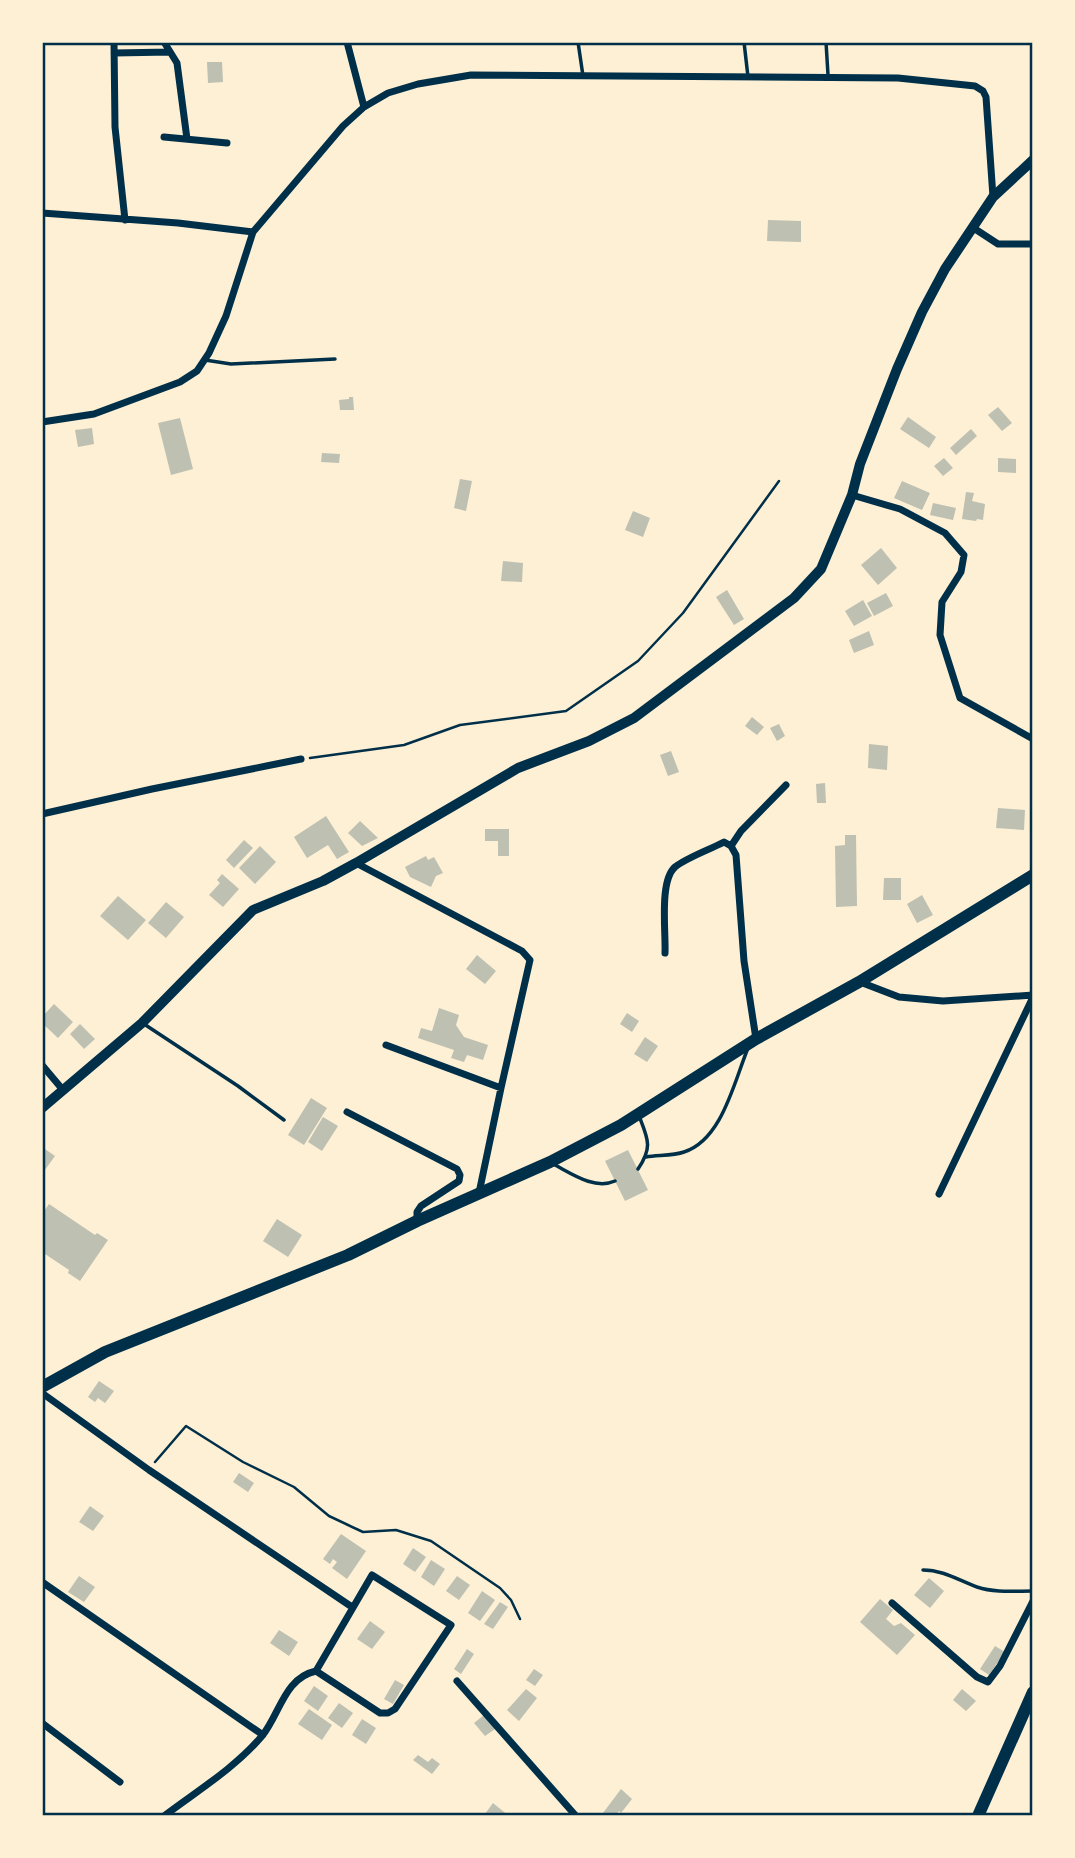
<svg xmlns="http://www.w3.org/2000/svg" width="1075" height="1858" font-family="'Archivo Narrow',sans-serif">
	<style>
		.building { fill: #bec0b2 }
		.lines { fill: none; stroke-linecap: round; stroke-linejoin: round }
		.path { stroke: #003049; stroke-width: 2.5 }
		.service { stroke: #003049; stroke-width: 3.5 }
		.minor { stroke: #003049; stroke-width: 7 }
		.secondary { stroke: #003049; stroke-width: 10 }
		.trunk { stroke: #003049; stroke-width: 12 }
		.neatline { fill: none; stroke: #003049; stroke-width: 2.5 }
	</style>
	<rect width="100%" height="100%" fill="#fdf0d5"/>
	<path class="building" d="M207 62H222L223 82 208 83Z
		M768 220 801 221V242L767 241Z
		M349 397H353L354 410H340L339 400 349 399Z
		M998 407 1012 423 1002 431 988 415Z
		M908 417 936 437 929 448 900 429Z
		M180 418 193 469 171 475 158 423Z
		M92 428 94 444 78 447 75 430Z
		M971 429 977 436 956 455 950 448Z
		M322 453 340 454 339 463 321 462Z
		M944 458 953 468 943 476 934 466Z
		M998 458 1016 459V473L998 472Z
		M460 479 472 481 466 511 454 508Z
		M902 481 930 493 922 510 894 498Z
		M966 492 974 493 972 501 985 504 983 520 977 519 976 521 962 519Z
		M933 503 956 508 953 520 930 515Z
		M633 511 650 518 643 537 625 530Z
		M881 548 897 568 878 585 861 565Z
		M503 561 523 563 522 582 501 581Z
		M727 590 744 619 734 625 716 597Z
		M886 593 893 606 874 616 867 603Z
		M863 600 872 616 854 626 845 611Z
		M869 631 874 645 854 653 849 640Z
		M752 717 764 727 757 735 745 726Z
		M779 724 785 736 777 741 770 728Z
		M869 744 888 746 887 770 868 768Z
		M671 751 679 772 668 776 660 755Z
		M825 783 826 803H817L816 784Z
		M998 808 1025 810 1024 830 996 828Z
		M326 816 349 852 337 859 328 845 307 858 294 837Z
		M360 821 378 838 362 846 348 833Z
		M485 829H509V856H498V841H485Z
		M845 835H856L857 906 836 907 835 846 845 845Z
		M244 840 253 848 234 868 226 860Z
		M260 846 276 862 255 884 239 868Z
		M426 856 428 860 434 857 443 873 436 876 431 887 410 877 405 867Z
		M222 874 239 889 223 907 209 895 220 883 217 880Z
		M884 878H901V900H883Z
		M922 895 933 915 917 923 907 904Z
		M118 896 146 920 128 940 100 916Z
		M166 902 184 917 166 938 148 923Z
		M477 955 496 971 485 984 466 969Z
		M54 1004 73 1022 58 1038 42 1023V1017Z
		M439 1008 459 1015 456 1025 464 1037 488 1045 483 1060 467 1055 464 1062 451 1058 454 1050 418 1038 421 1028 432 1031Z
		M627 1013 639 1021 632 1032 620 1024Z
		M80 1024 95 1039 84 1049 70 1034Z
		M645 1037 658 1046 647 1062 634 1054Z
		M311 1098 327 1108 304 1145 288 1135Z
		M323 1117 338 1126 322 1151 308 1142Z
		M42 1147 55 1156 42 1174Z
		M628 1150 648 1190 625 1201 605 1161Z
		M49 1204 95 1235 97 1233 108 1240 80 1281 68 1273 69 1270 42 1252V1214Z
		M277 1219 302 1235 288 1257 263 1241Z
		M99 1381 114 1391 105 1403 98 1398 95 1402 88 1397Z
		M239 1473 254 1483 248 1492 233 1482Z
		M90 1506 104 1516 93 1531 79 1522Z
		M341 1534 366 1551 347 1579 332 1568 337 1562 333 1559 330 1564 323 1559Z
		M413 1548 426 1557 415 1572 403 1564Z
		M431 1560 445 1569 434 1586 421 1577Z
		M79 1576 95 1587 84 1602 68 1592Z
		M457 1576 470 1585 459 1600 446 1591Z
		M929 1578 944 1591 930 1608 914 1595Z
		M482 1591 495 1600 480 1621 468 1613Z
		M880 1599 893 1610 886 1619 894 1626 901 1623 915 1635 897 1655 860 1622Z
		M500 1602 508 1607 493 1629 484 1624Z
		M370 1621 385 1632 372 1649 357 1639Z
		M279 1630 298 1642 289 1656 270 1643Z
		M995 1646 1005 1652 989 1675 980 1669Z
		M467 1649 474 1654 461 1674 454 1669Z
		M534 1669 543 1675 535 1686 526 1680Z
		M395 1680 404 1685 393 1704 384 1699Z
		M314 1686 328 1696 318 1711 304 1701Z
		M526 1689 537 1698 519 1721 507 1710Z
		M962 1689 976 1701 966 1711 953 1700Z
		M339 1703 353 1713 342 1728 328 1718Z
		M309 1709 332 1725 322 1740 298 1724Z
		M484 1715 495 1729 485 1736 474 1723Z
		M362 1719 376 1728 366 1744 352 1735Z
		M418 1755 428 1762 432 1758 440 1764 432 1774 413 1760Z
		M621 1789 632 1799 621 1813 619 1811 615 1816H607L603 1813Z
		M493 1803 509 1816H487L485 1814Z"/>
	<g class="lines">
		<path class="path" d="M310 758 404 745 460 725 566 711 638 661 683 613 779 481
			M155 1462 186 1426 243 1462 294 1487 329 1516 348 1525 363 1532 396 1530 431 1541 500 1588 511 1600 520 1619"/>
		<path class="service" d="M578 42 583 76
			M744 42 748 77
			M826 42 828 75
			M205 360 231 364 335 359
			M144 1024 238 1086 284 1120
			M646 1157C658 1155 673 1156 684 1152 722 1140 734 1082 748 1048
			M555 1165C572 1174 595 1190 615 1181
			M638 1169C653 1147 648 1139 639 1116
			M923 1570C943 1570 958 1580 977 1587 995 1593 1014 1591 1033 1591"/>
		<path class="minor" d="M114 42 115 127 125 220
			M164 42 177 63 187 139
			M347 42 364 107
			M114 53 170 52
			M164 137 227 143
			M42 213 178 223 253 232
			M972 227 998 244H1033
			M42 422 94 414 180 382 197 371 209 353 226 316 253 232 343 126 364 107 388 93 418 84 471 75 898 78 975 86 983 91 986 97 993 197
			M852 495 900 509 945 533 964 555 961 572 942 602 940 635 960 698 1033 739
			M42 814 152 789 301 759
			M731 846 741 831 786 785
			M356 863 522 951 530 960 501 1088 479 1193
			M665 953C666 932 659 881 675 867 688 857 709 850 724 842L731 846 736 855 744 961 756 1039
			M860 982 899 997 943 1001 1033 995
			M386 1045 501 1088
			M42 1065 63 1090
			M347 1112 457 1169 460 1175 459 1181 421 1206 417 1212V1221
			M939 1194 1033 997
			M42 1393 149 1470 352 1607
			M372 1575 451 1625 395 1709 388 1713H380L316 1671Z
			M42 1582 263 1735
			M892 1603 977 1677 988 1682 1000 1666 1033 1601
			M457 1681 576 1816
			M42 1723 120 1782
			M164 1816C197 1791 235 1768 262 1736 280 1714 284 1678 316 1671"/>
		<path class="secondary" d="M42 1108 142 1023 253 910 323 881 356 863 518 768 589 741 634 718 794 598 821 569 852 495 860 464 897 369 922 312 945 269 993 197 1033 160"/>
		<path class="trunk" d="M42 1387 105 1352 348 1255 417 1221 550 1162 621 1125 756 1039 859 982 1033 875
			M978 1816 1033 1692"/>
	</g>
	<rect width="1075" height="1858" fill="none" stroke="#fdf0d5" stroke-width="88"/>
	<rect x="44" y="44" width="987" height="1770" class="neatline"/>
</svg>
